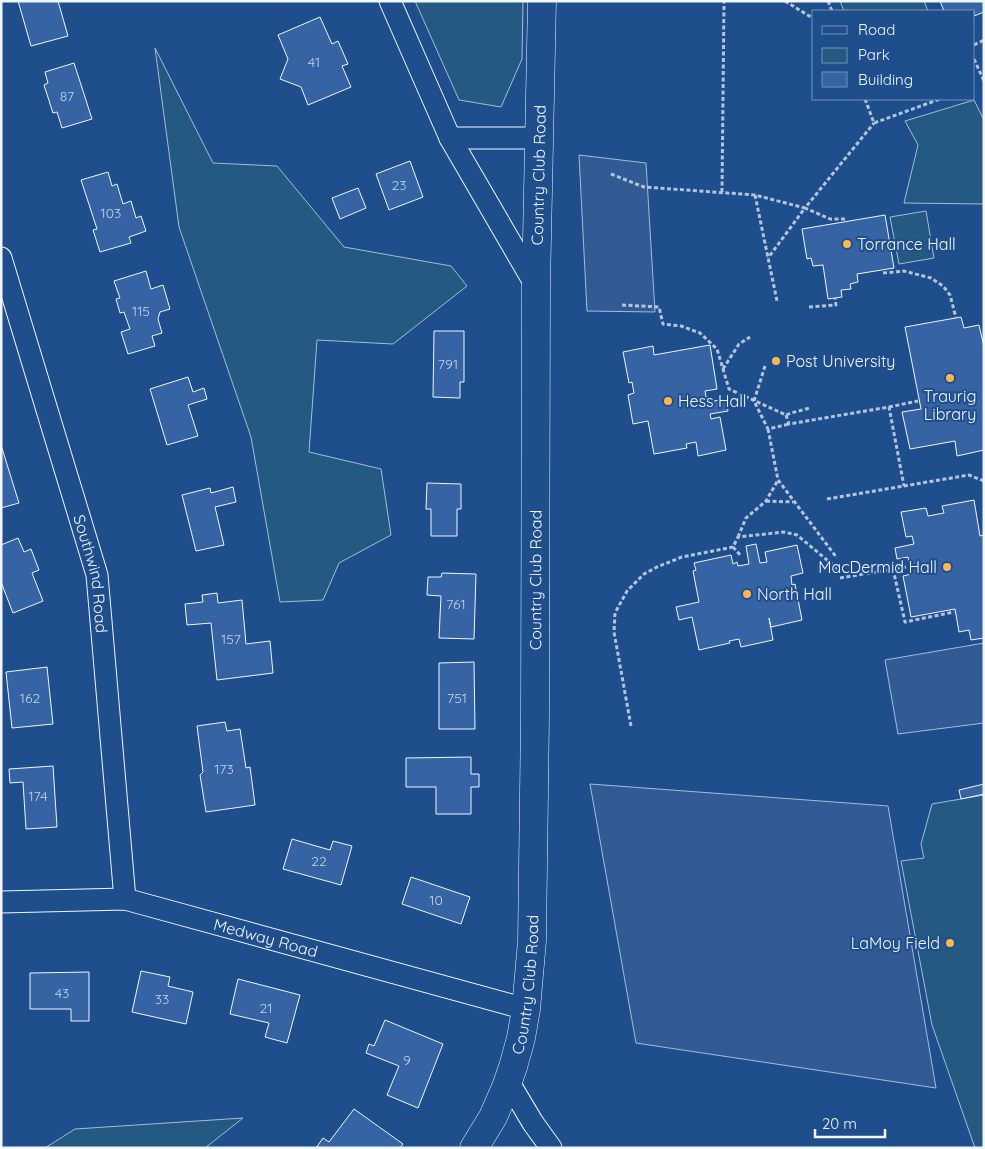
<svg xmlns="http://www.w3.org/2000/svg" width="985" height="1149" font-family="Quicksand,sans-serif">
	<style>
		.green { fill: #245a82; stroke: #a8bbd7 }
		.parking { fill: #305b95; stroke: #a8bbd7 }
		.building { fill: #3563a3; stroke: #f2f6ff }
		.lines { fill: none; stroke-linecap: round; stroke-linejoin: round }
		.street-casing { stroke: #f2f6ff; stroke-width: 23 }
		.secondary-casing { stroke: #f2f6ff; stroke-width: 29 }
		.path { stroke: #b3c4dc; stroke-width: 3; stroke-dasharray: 4 2.5; stroke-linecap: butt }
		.street { stroke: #1f4e8c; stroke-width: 21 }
		.secondary { stroke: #1f4e8c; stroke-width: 28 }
		.poi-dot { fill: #ffb74d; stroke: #1f4e8c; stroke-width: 2 }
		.labels { text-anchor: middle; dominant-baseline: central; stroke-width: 4; stroke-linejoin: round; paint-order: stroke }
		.number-label { font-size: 14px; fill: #c3d1e8 }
		.street-label { font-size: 16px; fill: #f2f6ff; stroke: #1f4e8c }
		.poi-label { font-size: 16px; fill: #f2f6ff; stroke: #1f4e8c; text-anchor: start }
	</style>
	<rect width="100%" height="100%" fill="#1f4e8c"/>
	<path class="green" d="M415 1H523L522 59 501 107 459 100Z
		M840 1H924L928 11H844Z
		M155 48 213 163 277 166 344 247 451 266 467 286 393 344 317 340 309 452 381 469 391 535 339 563 323 600 280 602 251 437 179 227Z
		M974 100 984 120V204L904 203 918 145 905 121Z
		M926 211 934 258 899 264 890 217Z
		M984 795V1148H975L932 1025 901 861 924 858 921 844 932 804Z
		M243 1118 205 1148H45L75 1129Z"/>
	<path class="parking" d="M579 155 646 163 655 312 587 311Z
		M984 643V723L898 734 885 660Z
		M590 784 888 806 936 1088 636 1043Z"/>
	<path class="building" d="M18 1H58L68 36 31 46Z
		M940 1H984V12L974 16V11H944Z
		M320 17 332 44 338 41 348 64 342 66 351 87 308 105 301 87 280 79 288 59 278 35Z
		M74 63 92 119 62 128 57 112 53 113 44 85 48 83 45 72Z
		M410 161 423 197 389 210 376 174Z
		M108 172 112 186 117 184 123 204 131 201 136 218 141 216 146 231 129 237 131 243 100 252 93 230 97 229 81 180Z
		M358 188 366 208 340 219 332 198Z
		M885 215 894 268 857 274 858 282 850 284 851 289 841 290 842 297 828 299 823 265 813 266 811 258 807 259 802 229Z
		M146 271 151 289 163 285 170 309 160 312 158 319 162 333 152 336 155 346 128 354 121 332 130 329 124 312 120 313 116 299 120 298 114 281Z
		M961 317 964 328 979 325 984 347V450L957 456 955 441 910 449 902 412 921 409 905 327Z
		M434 331H464V382H460V398L433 397Z
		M710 345 717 389 705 391 707 402 726 399 728 411 710 414 711 419 720 417 726 450 698 456 696 442 686 444 687 448 654 454 648 421 633 424 628 395 634 393 632 382 629 383 623 352 653 346 654 355Z
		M188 377 193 392 204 388 207 399 188 405 198 436 167 445 150 389Z
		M1 445 19 503 1 508Z
		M427 483 461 484V509H457V536H431V509H426Z
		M233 487 236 502 215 507 224 545 196 551 182 495 210 488 211 493Z
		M974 500 980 536 984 535V638L971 640 969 630 959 632 955 609 911 617 903 576 911 574 908 557 897 559 895 548 914 544 912 536 906 537 901 512 926 508 928 516 944 513 942 506Z
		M18 538 24 552 31 549 39 570 32 573 43 601 13 613 1 582V545Z
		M756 544 760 563 767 562 765 552 797 545 803 573 791 576 792 585 795 584 802 620 771 627 769 618 773 640 741 647 739 639 729 641 730 643 699 650 692 617 679 620 676 607 699 602 693 571 696 570 694 563 731 555 733 564 737 562 738 566 749 564 746 546Z
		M442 573 476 574 474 639 439 638 441 596 427 595 428 577H441Z
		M217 593 218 603 242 600 246 644 270 641 273 673 217 680 211 623 187 625 185 604 203 602 202 595Z
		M474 662 475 729H439V663Z
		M47 667 53 724 12 728 6 672Z
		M225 722 227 731 240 729 246 768 250 767 255 805 206 812 200 775 203 772 197 726Z
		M471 757V774H479V787H471V814H436V787H406V758Z
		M53 766 57 827 26 829 23 782 10 783 9 769Z
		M984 784V794L961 799 959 790Z
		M292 839 330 850 333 841 352 846 341 885 283 869Z
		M411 877 470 897 461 924 402 904Z
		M141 971 170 977 168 986 193 992 186 1024 132 1012Z
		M89 972V1021H71V1009H30V973Z
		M238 979 300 995 287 1043 265 1037 269 1023 230 1014Z
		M385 1020 443 1044 418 1108 387 1095 399 1066 366 1053 369 1044 374 1046Z
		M354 1109 403 1144 400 1148H316L323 1138 329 1142Z"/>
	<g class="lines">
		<defs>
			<g id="street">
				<path d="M390 1 450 138 536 286"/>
				<path d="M450 138H539"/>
				<path id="s1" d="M1 258 97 575 125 899"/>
				<path id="s2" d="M1 902 125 899 526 1009"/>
				<path d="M508 1081 533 1123 551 1148"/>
			</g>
			<g id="secondary">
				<path id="s3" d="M474 1148 493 1117 506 1087 513 1067 521 1038 526 1009 532 941 535 718 536 286 542 1"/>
			</g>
		</defs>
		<use href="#street" class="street-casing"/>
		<use href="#secondary" class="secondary-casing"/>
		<path class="path" d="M785 1 814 19
			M828 1 832 11
			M974 45 984 40
			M974 59 984 81
			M865 99 874 123 940 99
			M611 174 644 187 755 195 805 208 768 258
			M722 192 724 1
			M755 195 777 301
			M845 219H830L805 208 874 123
			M883 273 904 271 931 278 943 286 950 295 956 318
			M622 305 659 307 663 324 681 326 700 333 717 349 729 389 786 415 791 413 810 408
			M809 307 836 305 835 298
			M765 366 754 401 768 429 789 424
			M723 369 739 344 750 337
			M889 407 918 401
			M786 415 789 424 889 407 904 486
			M768 429 778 480 837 558
			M827 499 969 475 984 481
			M766 501 793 502
			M738 537 746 518 766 501 778 480
			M733 547 741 556
			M893 569 905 622 954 612
			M840 578 906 567
			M631 726 614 632 615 613 627 591 644 574 657 567 682 557 733 547 738 537 784 532 797 535 839 570"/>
		<use href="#street" class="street"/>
		<use href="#secondary" class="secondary"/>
	</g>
	<g class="poi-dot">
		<circle cx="847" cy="244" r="5"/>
		<circle cx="776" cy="361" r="5"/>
		<circle cx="950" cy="378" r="5"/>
		<circle cx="668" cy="401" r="5"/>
		<circle cx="947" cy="567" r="5"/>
		<circle cx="747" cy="594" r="5"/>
		<circle cx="950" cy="943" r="5"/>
	</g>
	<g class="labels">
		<g class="number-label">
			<text x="314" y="62">41</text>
			<text x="67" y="96">87</text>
			<text x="399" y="185">23</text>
			<text x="111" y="213">103</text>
			<text x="141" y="311">115</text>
			<text x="448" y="364">791</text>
			<text x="456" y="604">761</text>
			<text x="231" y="639">157</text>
			<text x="30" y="698">162</text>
			<text x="457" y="698">751</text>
			<text x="224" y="769">173</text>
			<text x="38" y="796">174</text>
			<text x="319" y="861">22</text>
			<text x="436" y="900">10</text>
			<text x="62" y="993">43</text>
			<text x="162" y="999">33</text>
			<text x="266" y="1008">21</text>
			<text x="407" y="1060">9</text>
		</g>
		<g class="street-label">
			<text stroke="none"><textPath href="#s3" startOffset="984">Country Club Road</textPath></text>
			<text stroke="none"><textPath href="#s1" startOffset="329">Southwind Road</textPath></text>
			<text stroke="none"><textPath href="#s3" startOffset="579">Country Club Road</textPath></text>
			<text stroke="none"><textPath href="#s2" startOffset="270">Medway Road</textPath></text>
			<text stroke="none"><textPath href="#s3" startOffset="174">Country Club Road</textPath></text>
		</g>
		<g class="poi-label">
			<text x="857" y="244">Torrance Hall</text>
			<text x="786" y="361">Post University</text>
			<text x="950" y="396" text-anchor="middle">Traurig<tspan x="950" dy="18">Library</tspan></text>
			<text x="678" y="401">Hess Hall</text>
			<text x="937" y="567" text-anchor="end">MacDermid Hall</text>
			<text x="757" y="594">North Hall</text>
			<text x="940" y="943" text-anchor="end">LaMoy Field</text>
		</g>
	</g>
	<rect width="985" height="1149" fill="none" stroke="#f2f6ff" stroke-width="5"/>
	<rect x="812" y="10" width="162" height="90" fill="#1f4e8c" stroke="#7391ba"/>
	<rect x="822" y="26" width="25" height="8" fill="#1f4e8c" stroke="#7391ba"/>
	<text x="858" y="35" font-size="15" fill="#f2f6ff">Road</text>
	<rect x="822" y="48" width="25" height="15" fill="#245a82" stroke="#7391ba"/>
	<text x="858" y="60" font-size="15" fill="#f2f6ff">Park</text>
	<rect x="822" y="72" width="25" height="15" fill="#3563a3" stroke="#7391ba"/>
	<text x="858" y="85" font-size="15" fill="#f2f6ff">Building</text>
	<path d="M815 1129v8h70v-8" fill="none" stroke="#f2f6ff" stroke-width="2.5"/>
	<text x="822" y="1129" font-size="15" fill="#f2f6ff" stroke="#1f4e8c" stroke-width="4" paint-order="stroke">20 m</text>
</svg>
